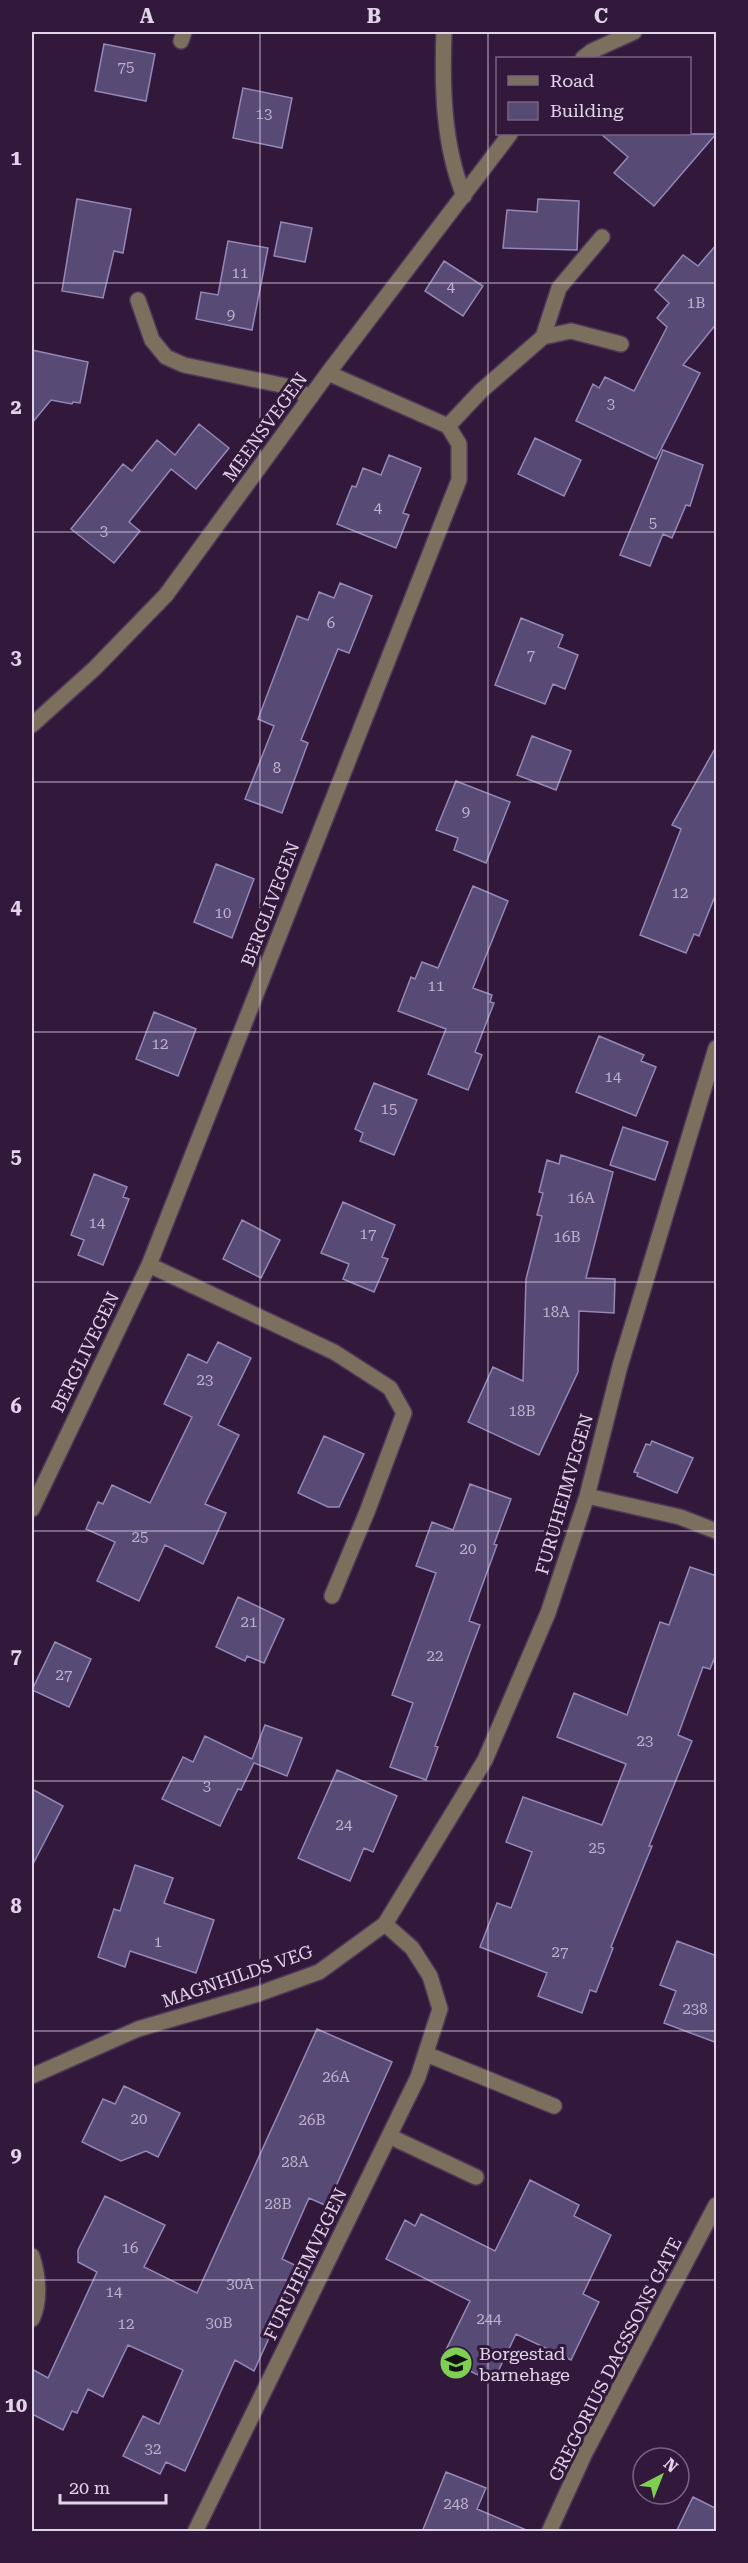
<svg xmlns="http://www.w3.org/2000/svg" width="748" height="2563" font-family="'Roboto Serif',serif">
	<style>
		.building { fill: #574b76; stroke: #9388b6; stroke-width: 1.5 }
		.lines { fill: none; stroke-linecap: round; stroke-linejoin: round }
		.minor-casing { stroke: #4e3758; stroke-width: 18 }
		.minor { stroke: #7c6f5d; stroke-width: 15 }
		.grid { fill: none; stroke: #e2d3e9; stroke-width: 1.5; stroke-opacity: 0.55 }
		.labels { text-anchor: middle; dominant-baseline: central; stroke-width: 6; stroke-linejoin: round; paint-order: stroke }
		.number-label { font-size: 15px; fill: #bfb1cc }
		.street-label { font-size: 18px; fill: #e2d3e9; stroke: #32193c }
		.poi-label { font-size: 18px; fill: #e2d3e9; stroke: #32193c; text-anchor: start }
		.neatline { fill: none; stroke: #e2d3e9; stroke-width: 2 }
		.grid-label { font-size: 20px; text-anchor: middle; font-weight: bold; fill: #e2d3e9 }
	</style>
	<rect width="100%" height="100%" fill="#32193c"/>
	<path class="building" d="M104 44 155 54 146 101 95 91Z
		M243 88 292 98 282 148 233 138Z
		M601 134H716L654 206 614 173 628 157Z
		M77 199 131 209 123 253 114 251 103 298 62 291Z
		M538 199 579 201 577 250 503 248 507 210 537 212Z
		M281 222 312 228 305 262 274 256Z
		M228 241 268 248 252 330 196 319 201 292 218 295Z
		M717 244V323L683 365 700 373 656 459 576 421 593 384 599 388 605 377 634 391 667 327 657 318 669 303 655 290 683 255 698 266Z
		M444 261 483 286 463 316 425 291Z
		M32 350 88 362 80 403 73 402 72 404 51 400 32 423Z
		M199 424 229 448 196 489 171 469 129 522 140 531 114 563 71 529 123 464 132 471 157 440 175 455Z
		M535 438 581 460 564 496 518 474Z
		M663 450 703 465 690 506 686 505 672 538 663 534 650 566 620 555Z
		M389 455 421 468 403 513 409 515 396 548 337 524 352 486 356 487 363 468 381 475Z
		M340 583 372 596 349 653 338 649 301 740 308 743 282 813 245 799 274 726 258 719 297 616 308 620 319 592 334 598Z
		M521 618 563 635 558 647 578 655 565 689 553 684 545 704 495 685Z
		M532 736 571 751 556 790 517 775Z
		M717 745V891L699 936 694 934 686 953 640 935 681 829 672 825Z
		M456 781 510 802 486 863 454 850 458 838 436 830Z
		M216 864 254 879 232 938 194 922Z
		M473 886 508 901 473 988 492 995 490 1002 494 1003 475 1052 482 1055 468 1090 428 1074 446 1029 398 1011 411 977 415 979 422 962 438 968Z
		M154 1012 196 1029 178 1076 136 1059Z
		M599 1036 644 1055 641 1061 656 1067 636 1116 576 1092Z
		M374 1083 417 1100 394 1155 360 1141 363 1133 355 1129Z
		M623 1127 668 1142 655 1180 610 1165Z
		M561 1155 613 1172 586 1278 615 1279 614 1313 579 1311 578 1372 539 1455 468 1422 493 1367 523 1381 526 1279 542 1216 537 1215 543 1193 539 1192 547 1160 559 1164Z
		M94 1174 127 1187 123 1197 129 1199 103 1265 78 1255 84 1240 71 1235Z
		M343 1202 395 1225 382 1257 388 1259 374 1292 343 1279 349 1264 321 1253Z
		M242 1220 280 1240 261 1278 223 1259Z
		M218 1342 251 1358 218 1425 239 1435 205 1504 226 1513 203 1564 165 1545 139 1601 97 1581 115 1542 86 1529 98 1502 103 1504 112 1485 150 1503 192 1417 164 1404 188 1354 207 1363Z
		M324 1436 364 1454 339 1507H328L298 1493Z
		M652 1441 693 1458 677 1493 637 1476 638 1473 634 1472 646 1444 650 1445Z
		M470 1484 511 1499 494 1544 497 1545 469 1621 480 1625 435 1746 438 1747 426 1780 390 1767 413 1703 392 1695 436 1573 416 1566 432 1522 453 1530Z
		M690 1567 717 1576V1652L710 1669 703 1667 678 1735 692 1741 649 1846H652L611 1947 613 1948 596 1992 590 1990 582 2013 538 1996 547 1973 480 1947 497 1903 511 1908 532 1852 506 1842 523 1797 602 1825 626 1764 557 1737 574 1693 627 1715 660 1622 669 1625Z
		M238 1597 284 1619 264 1663 247 1656 245 1661 216 1647Z
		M55 1642 91 1659 69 1707 32 1690Z
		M265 1725 302 1738 287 1776 254 1763 241 1790 238 1789 220 1826 162 1799 183 1757 193 1762 205 1736 252 1759Z
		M337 1770 397 1796 373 1852 364 1848 350 1881 298 1858Z
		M32 1789 63 1806 32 1866Z
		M135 1865 173 1878 164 1903 214 1920 196 1973 130 1951 125 1967 98 1957 114 1909 120 1911Z
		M677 1941 717 1956V2043L664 2023 676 1991 660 1985Z
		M317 2029 392 2062 327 2206 309 2198 282 2259 301 2268 254 2371 235 2360 185 2471 166 2462 160 2474 123 2456 143 2416 159 2424 183 2370 128 2345 103 2397 88 2389 77 2413 72 2411 63 2430 32 2414V2369L48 2378 97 2272 78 2262V2250L105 2196 165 2225 144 2267 197 2293Z
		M124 2086 180 2113 158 2157 146 2151 121 2161 82 2142 103 2099 115 2104Z
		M530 2180 579 2205 574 2216 611 2235 583 2294 599 2302 571 2360 516 2334 493 2382 442 2358 470 2301 386 2259 405 2220 415 2226 421 2214 495 2251Z
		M446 2472 486 2488 477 2509 531 2532H422Z
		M693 2497 717 2509V2532H676Z"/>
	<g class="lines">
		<defs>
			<path id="minor" d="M444 32C442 86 443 145 464 196
				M181 41 184 32
				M583 58 592 51 634 32
				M138 300 152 340 166 357 184 365 286 386 311 397
				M543 337 571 331 621 344
				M448 426 481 391 543 337 559 288 602 237
				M32 725 95 668 166 595 328 373 510 134
				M149 1265 334 1352 390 1388 404 1413 367 1512 332 1596
				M587 1496 680 1517 716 1531
				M32 1509 149 1265 459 480V444L448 426 328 373
				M385 1924 485 1760 548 1613 587 1496 620 1366 716 1048
				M426 2054 554 2106
				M32 2076 138 2029 258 1994 319 1972 385 1924 412 1948 430 1976 440 2009 418 2077 195 2532
				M389 2136 476 2177
				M32 2256C38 2275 41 2300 32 2319
				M549 2532 585 2453 716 2205"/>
		</defs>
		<use href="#minor" class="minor-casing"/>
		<use href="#minor" class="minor"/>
	</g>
	<path class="grid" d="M260 32V2532M488 32V2532M32 283H716M32 532H716M32 782H716M32 1032H716M32 1282H716M32 1531H716M32 1781H716M32 2031H716M32 2280H716"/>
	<defs>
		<symbol id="school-disc" viewBox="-11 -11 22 22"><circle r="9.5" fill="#7fd052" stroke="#32193c"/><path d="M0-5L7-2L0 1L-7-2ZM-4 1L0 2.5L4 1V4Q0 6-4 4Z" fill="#111"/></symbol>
	</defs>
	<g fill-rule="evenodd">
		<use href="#school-disc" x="437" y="2344" width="38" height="38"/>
	</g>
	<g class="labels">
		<g class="number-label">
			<text x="126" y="67">75</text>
			<text x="264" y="114">13</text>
			<text x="240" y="273">11</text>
			<text x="451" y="287">4</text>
			<text x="696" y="303">1B</text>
			<text x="231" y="315">9</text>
			<text x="611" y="404">3</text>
			<text x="378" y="508">4</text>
			<text x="653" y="523">5</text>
			<text x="104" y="531">3</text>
			<text x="331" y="623">6</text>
			<text x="531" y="655">7</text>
			<text x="277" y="768">8</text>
			<text x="466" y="812">9</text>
			<text x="680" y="893">12</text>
			<text x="223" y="913">10</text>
			<text x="436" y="986">11</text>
			<text x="160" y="1044">12</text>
			<text x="613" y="1077">14</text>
			<text x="389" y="1109">15</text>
			<text x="581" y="1198">16A</text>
			<text x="97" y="1223">14</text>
			<text x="368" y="1234">17</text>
			<text x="567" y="1237">16B</text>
			<text x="556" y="1312">18A</text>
			<text x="205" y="1380">23</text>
			<text x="522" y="1411">18B</text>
			<text x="140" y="1537">25</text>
			<text x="468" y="1549">20</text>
			<text x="249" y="1622">21</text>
			<text x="435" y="1656">22</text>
			<text x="64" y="1675">27</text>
			<text x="645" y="1741">23</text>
			<text x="207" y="1786">3</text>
			<text x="344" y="1825">24</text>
			<text x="597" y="1848">25</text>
			<text x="158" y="1942">1</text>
			<text x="560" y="1952">27</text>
			<text x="695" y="2009">238</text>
			<text x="336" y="2077">26A</text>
			<text x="139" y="2119">20</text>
			<text x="312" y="2120">26B</text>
			<text x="295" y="2162">28A</text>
			<text x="278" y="2204">28B</text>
			<text x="130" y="2248">16</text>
			<text x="240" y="2284">30A</text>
			<text x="114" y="2292">14</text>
			<text x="489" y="2319">244</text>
			<text x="219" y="2323">30B</text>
			<text x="126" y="2324">12</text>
			<text x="153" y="2449">32</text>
			<text x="456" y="2504">248</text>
		</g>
		<g class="street-label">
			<text transform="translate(265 427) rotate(-54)">MEENSVEGEN</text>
			<text transform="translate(270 904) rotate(-69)">BERGLIVEGEN</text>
			<text transform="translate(85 1352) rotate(-64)">BERGLIVEGEN</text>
			<text transform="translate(564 1494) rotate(-74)">FURUHEIMVEGEN</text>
			<text transform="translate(237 1976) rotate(-19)">MAGNHILDS VEG</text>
			<text transform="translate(305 2264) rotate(-64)">FURUHEIMVEGEN</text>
			<text transform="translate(615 2359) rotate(-63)">GREGORIUS DAGSSONS GATE</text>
		</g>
		<g class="poi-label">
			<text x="479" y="2353">Borgestad<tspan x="479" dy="21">barnehage</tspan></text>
		</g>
	</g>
	<rect width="748" height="2563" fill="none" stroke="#32193c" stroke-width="66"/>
	<rect x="496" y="57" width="195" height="78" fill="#32193c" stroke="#786381" stroke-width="1.5"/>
	<rect x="508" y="76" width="30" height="9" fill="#7c6f5d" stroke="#786381" stroke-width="1.5"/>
	<text x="550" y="87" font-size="18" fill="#e2d3e9">Road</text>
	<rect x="508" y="102" width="30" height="18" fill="#574b76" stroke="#786381" stroke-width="1.5"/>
	<text x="550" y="117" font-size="18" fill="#e2d3e9">Building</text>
	<g transform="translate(661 2476) rotate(42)"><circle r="28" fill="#32193c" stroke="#786381" stroke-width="1.5"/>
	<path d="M0-4.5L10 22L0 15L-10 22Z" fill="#7fd052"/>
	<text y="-9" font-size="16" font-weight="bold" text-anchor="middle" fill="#e2d3e9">N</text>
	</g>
	<path d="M60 2494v9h106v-9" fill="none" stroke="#e2d3e9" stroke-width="3"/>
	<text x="69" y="2494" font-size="18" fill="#e2d3e9" stroke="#32193c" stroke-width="4.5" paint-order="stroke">20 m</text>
	<rect x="33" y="33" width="682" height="2497" class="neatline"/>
	<g class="grid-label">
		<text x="147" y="23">A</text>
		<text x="374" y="23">B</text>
		<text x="601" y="23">C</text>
		<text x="16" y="165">1</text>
		<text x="16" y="414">2</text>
		<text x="16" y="664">3</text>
		<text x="16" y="914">4</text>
		<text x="16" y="1163">5</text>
		<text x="16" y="1413">6</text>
		<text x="16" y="1663">7</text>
		<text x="16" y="1913">8</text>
		<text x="16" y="2162">9</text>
		<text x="16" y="2412">10</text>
	</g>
</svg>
